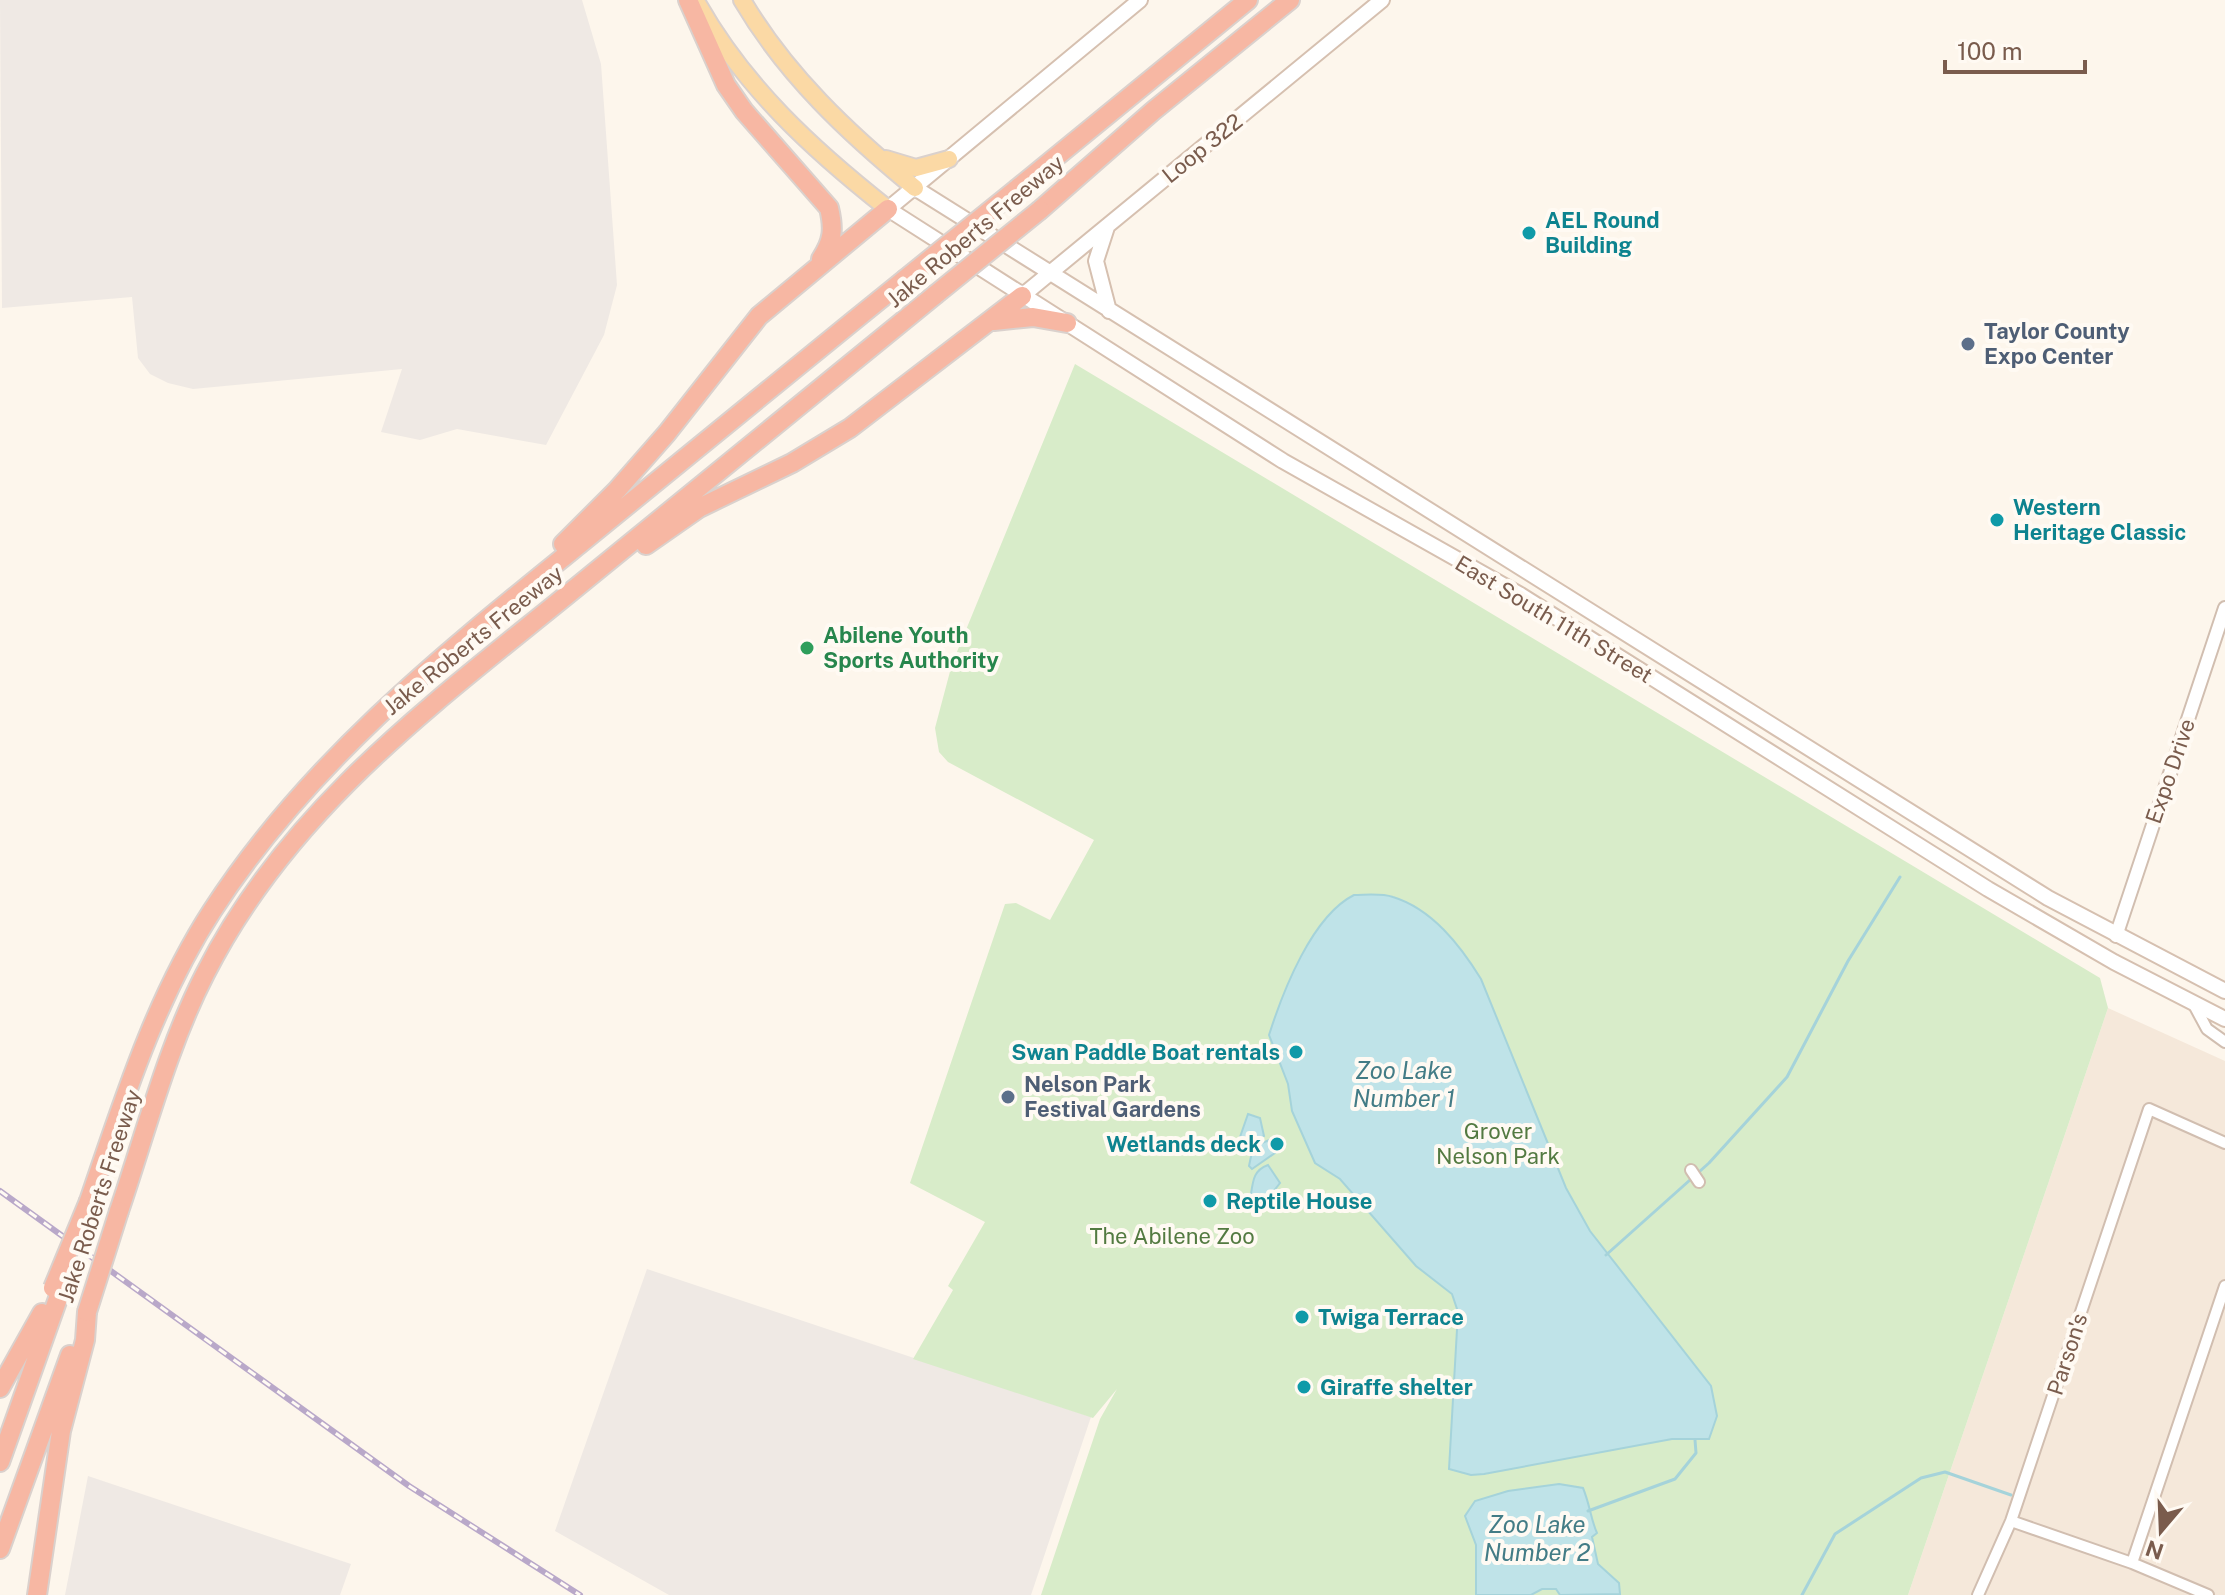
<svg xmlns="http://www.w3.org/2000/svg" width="2225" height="1595" font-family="'Public Sans',sans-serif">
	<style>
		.residential { fill: #f5e8da }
		.industrial { fill: #efe9e4 }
		.green { fill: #d8ecc9 }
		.water { fill: #bfe3e8; stroke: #a5d3da; stroke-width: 2 }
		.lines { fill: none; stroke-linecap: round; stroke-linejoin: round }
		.stream { stroke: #a5d3da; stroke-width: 3 }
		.minor-casing { stroke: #d1beb0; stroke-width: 14 }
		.tertiary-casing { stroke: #d1beb0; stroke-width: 16 }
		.secondary-casing { stroke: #d6c0b0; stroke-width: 18 }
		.primary-casing { stroke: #dad1cd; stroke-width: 20 }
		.motorway-casing { stroke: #dad1cd; stroke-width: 22 }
		.minor { stroke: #fff; stroke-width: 10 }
		.tertiary { stroke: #fff; stroke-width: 12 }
		.secondary { stroke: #fff; stroke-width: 14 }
		.primary { stroke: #fbd9a5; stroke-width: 16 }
		.motorway { stroke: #f7b7a3; stroke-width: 18 }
		.rail-casing { stroke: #b9a8c9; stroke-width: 6 }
		.rail { stroke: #fffaf3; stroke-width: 3; stroke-dasharray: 9; stroke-linecap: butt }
		.motorway-bridge-casing { stroke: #dad1cd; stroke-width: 22; stroke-linecap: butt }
		.motorway-bridge { stroke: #f7b7a3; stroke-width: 18 }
		.culture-dot { fill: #0f9aa8; stroke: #fffaf3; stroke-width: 3 }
		.service-dot { fill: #5c6f8a; stroke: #fffaf3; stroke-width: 3 }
		.leisure-dot { fill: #2e9e5b; stroke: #fffaf3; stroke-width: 3 }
		.labels { text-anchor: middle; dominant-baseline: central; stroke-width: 8; stroke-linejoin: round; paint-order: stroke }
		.street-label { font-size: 22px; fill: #7a5c4d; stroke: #fffaf3 }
		.culture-label { font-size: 22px; font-weight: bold; fill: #0d838f; stroke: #fffaf3; text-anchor: start }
		.service-label { font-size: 22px; font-weight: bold; fill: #4e5e75; stroke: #fffaf3; text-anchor: start }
		.leisure-label { font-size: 22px; font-weight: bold; fill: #27864d; stroke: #fffaf3; text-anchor: start }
		.park-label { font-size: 22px; fill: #537a41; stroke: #fffaf3 }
		.water-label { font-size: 24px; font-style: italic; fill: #437c86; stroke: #fffaf3 }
	</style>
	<rect width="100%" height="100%" fill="#fdf6ec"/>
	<path class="residential" d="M2108 1008 2225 1061V1595H1908Z"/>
	<path class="industrial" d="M0 0H582L601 64 617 285 604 335 546 445 457 429 420 440 381 432 402 369 193 389 168 383 150 374 138 358 132 297 2 308Z
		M647 1269 1091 1417 1031 1595H669L555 1531Z
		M88 1476 351 1564 340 1595H65Z"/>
	<path class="green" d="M1075 364 2100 978 2108 1008 1908 1595H1041L1100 1419 1117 1389 1093 1418 913 1359 953 1290 948 1286 985 1222 910 1183 1005 904 1016 903 1050 920 1094 840 948 762 939 752 935 728 952 664Z"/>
	<path class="water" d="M1354 895C1366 895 1381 893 1393 897 1432 909 1460 945 1481 979L1566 1188 1590 1231 1711 1386 1717 1416 1709 1439H1672L1484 1474 1471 1475 1449 1469 1458 1312 1452 1294 1416 1266 1340 1179 1315 1163 1292 1111 1288 1084 1269 1035C1283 991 1312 916 1354 895Z
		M1248 1114 1260 1118 1264 1136 1252 1142 1255 1146 1269 1140 1275 1153 1252 1169 1249 1166 1253 1147 1250 1144 1246 1146 1240 1137Z
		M1268 1165 1280 1183 1265 1202 1251 1194C1253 1180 1254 1170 1268 1165Z
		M1559 1484 1583 1488C1590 1505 1591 1520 1597 1533L1592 1537 1598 1564 1619 1583 1620 1594 1560 1595 1556 1589H1542L1531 1595H1476V1545L1465 1516 1475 1501 1508 1491Z"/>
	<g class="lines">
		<path class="stream" d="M1606 1255 1709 1163 1787 1077 1848 961 1900 877
			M1588 1511 1675 1479 1696 1453 1695 1440
			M1802 1595 1835 1534 1921 1478 1945 1472 2011 1495"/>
		<defs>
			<path id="minor" d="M2193 1003 2207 1029 2225 1042
				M1691 1170 1699 1182
				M2011 1521 2132 1563 2208 1595
				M2132 1563 2225 1286
				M1978 1595 2011 1521 2149 1109 2225 1143"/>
			<path id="tertiary" d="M2116 936 2225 608"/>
			<path id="secondary" d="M1140 0 888 209 1283 461 1519 594 1988 889 2114 962 2225 1019
				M915 188 2048 898 2225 991
				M1107 227 1096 261 1109 311
				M1022 296 1382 0"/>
			<path id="primary" d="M742 0C786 75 848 133 915 188
				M696 1C744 87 812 149 888 209
				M886 159 916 168 949 159"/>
			<path id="motorway" d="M688 0 726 85 744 111 829 208C834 229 833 241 821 259
				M1018 188 1248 0
				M1040 210 1153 111 1290 0
				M994 321 1033 317 1067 323
				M563 544 617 490 667 433 759 316 888 209
				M646 545 699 508 792 463 850 428 1022 296
				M89 1201C123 1102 155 999 212 911 308 762 445 653 581 543 689 455 796 367 904 280
				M119 1211C146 1132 167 1048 205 974 290 806 436 702 578 586 697 489 816 392 935 295
				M0 1388 42 1313
				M0 1462 61 1290
				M0 1549 70 1355
				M37 1595 61 1431 85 1340 87 1312"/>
		</defs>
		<use href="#minor" class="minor-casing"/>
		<use href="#tertiary" class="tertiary-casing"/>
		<use href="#secondary" class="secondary-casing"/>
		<use href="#primary" class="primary-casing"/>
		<use href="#motorway" class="motorway-casing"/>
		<use href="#minor" class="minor"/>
		<use href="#tertiary" class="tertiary"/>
		<use href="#secondary" class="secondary"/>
		<use href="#primary" class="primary"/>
		<use href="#motorway" class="motorway"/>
		<defs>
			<path id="rail" d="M0 1191 409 1486 580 1595"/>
		</defs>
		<use href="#rail" class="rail-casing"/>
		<use href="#rail" class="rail"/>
		<defs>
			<path id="motorway-bridge" d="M904 280 1018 188
				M935 295 1040 210
				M53 1288 89 1201
				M87 1312 119 1211"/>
		</defs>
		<use href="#motorway-bridge" class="motorway-bridge-casing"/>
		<use href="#motorway-bridge" class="motorway-bridge"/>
	</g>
	<g class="culture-dot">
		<circle cx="1529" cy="233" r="8"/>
		<circle cx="1997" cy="520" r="8"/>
		<circle cx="1296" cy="1052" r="8"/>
		<circle cx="1277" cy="1144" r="8"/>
		<circle cx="1210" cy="1201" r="8"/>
		<circle cx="1302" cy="1317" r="8"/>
		<circle cx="1304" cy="1387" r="8"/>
	</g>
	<g class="service-dot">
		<circle cx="1968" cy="344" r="8"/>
		<circle cx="1008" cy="1097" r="8"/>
	</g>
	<circle class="leisure-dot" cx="807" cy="648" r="8"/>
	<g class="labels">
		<g class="street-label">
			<text transform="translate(1202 148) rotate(-39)">Loop 322</text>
			<text transform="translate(975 231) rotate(-40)">Jake Roberts Freeway</text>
			<text transform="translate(1554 619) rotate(31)">East South 11th Street</text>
			<text transform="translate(473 640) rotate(-39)">Jake Roberts Freeway</text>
			<text transform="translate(2170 771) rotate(-71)">Expo Drive</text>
			<text transform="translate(99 1196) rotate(-72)">Jake Roberts Freeway</text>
			<text transform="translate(2067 1354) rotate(-72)">Parson's</text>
		</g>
		<g class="culture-label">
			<text x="1545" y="220">AEL Round<tspan x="1545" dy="25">Building</tspan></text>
			<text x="2013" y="507">Western<tspan x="2013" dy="25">Heritage Classic</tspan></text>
			<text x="1280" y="1052" text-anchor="end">Swan Paddle Boat rentals</text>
			<text x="1261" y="1144" text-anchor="end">Wetlands deck</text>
			<text x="1226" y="1201">Reptile House</text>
			<text x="1318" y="1317">Twiga Terrace</text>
			<text x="1320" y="1387">Giraffe shelter</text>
		</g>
		<g class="service-label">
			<text x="1984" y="331">Taylor County<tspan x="1984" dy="25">Expo Center</tspan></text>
			<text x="1024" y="1084">Nelson Park<tspan x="1024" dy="25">Festival Gardens</tspan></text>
		</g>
		<g class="leisure-label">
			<text x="823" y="635">Abilene Youth<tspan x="823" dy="25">Sports Authority</tspan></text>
		</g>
		<g class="park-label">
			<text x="1498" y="1131">Grover<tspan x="1498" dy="25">Nelson Park</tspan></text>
			<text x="1172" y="1236">The Abilene Zoo</text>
		</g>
		<g class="water-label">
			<text x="1404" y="1070">Zoo Lake<tspan x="1404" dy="28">Number 1</tspan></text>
			<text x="1537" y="1524">Zoo Lake<tspan x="1537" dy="28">Number 2</tspan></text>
		</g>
	</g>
	<g transform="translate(2161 1531) rotate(199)" stroke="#fffaf3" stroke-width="6" paint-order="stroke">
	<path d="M0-6L14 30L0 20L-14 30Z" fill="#7a5c4d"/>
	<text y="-12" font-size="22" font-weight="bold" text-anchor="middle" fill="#7a5c4d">N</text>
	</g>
	<path d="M1945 60v12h140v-12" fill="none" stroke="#7a5c4d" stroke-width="4"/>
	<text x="1957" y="60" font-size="24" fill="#7a5c4d" stroke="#fffaf3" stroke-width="6" paint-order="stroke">100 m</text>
</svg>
